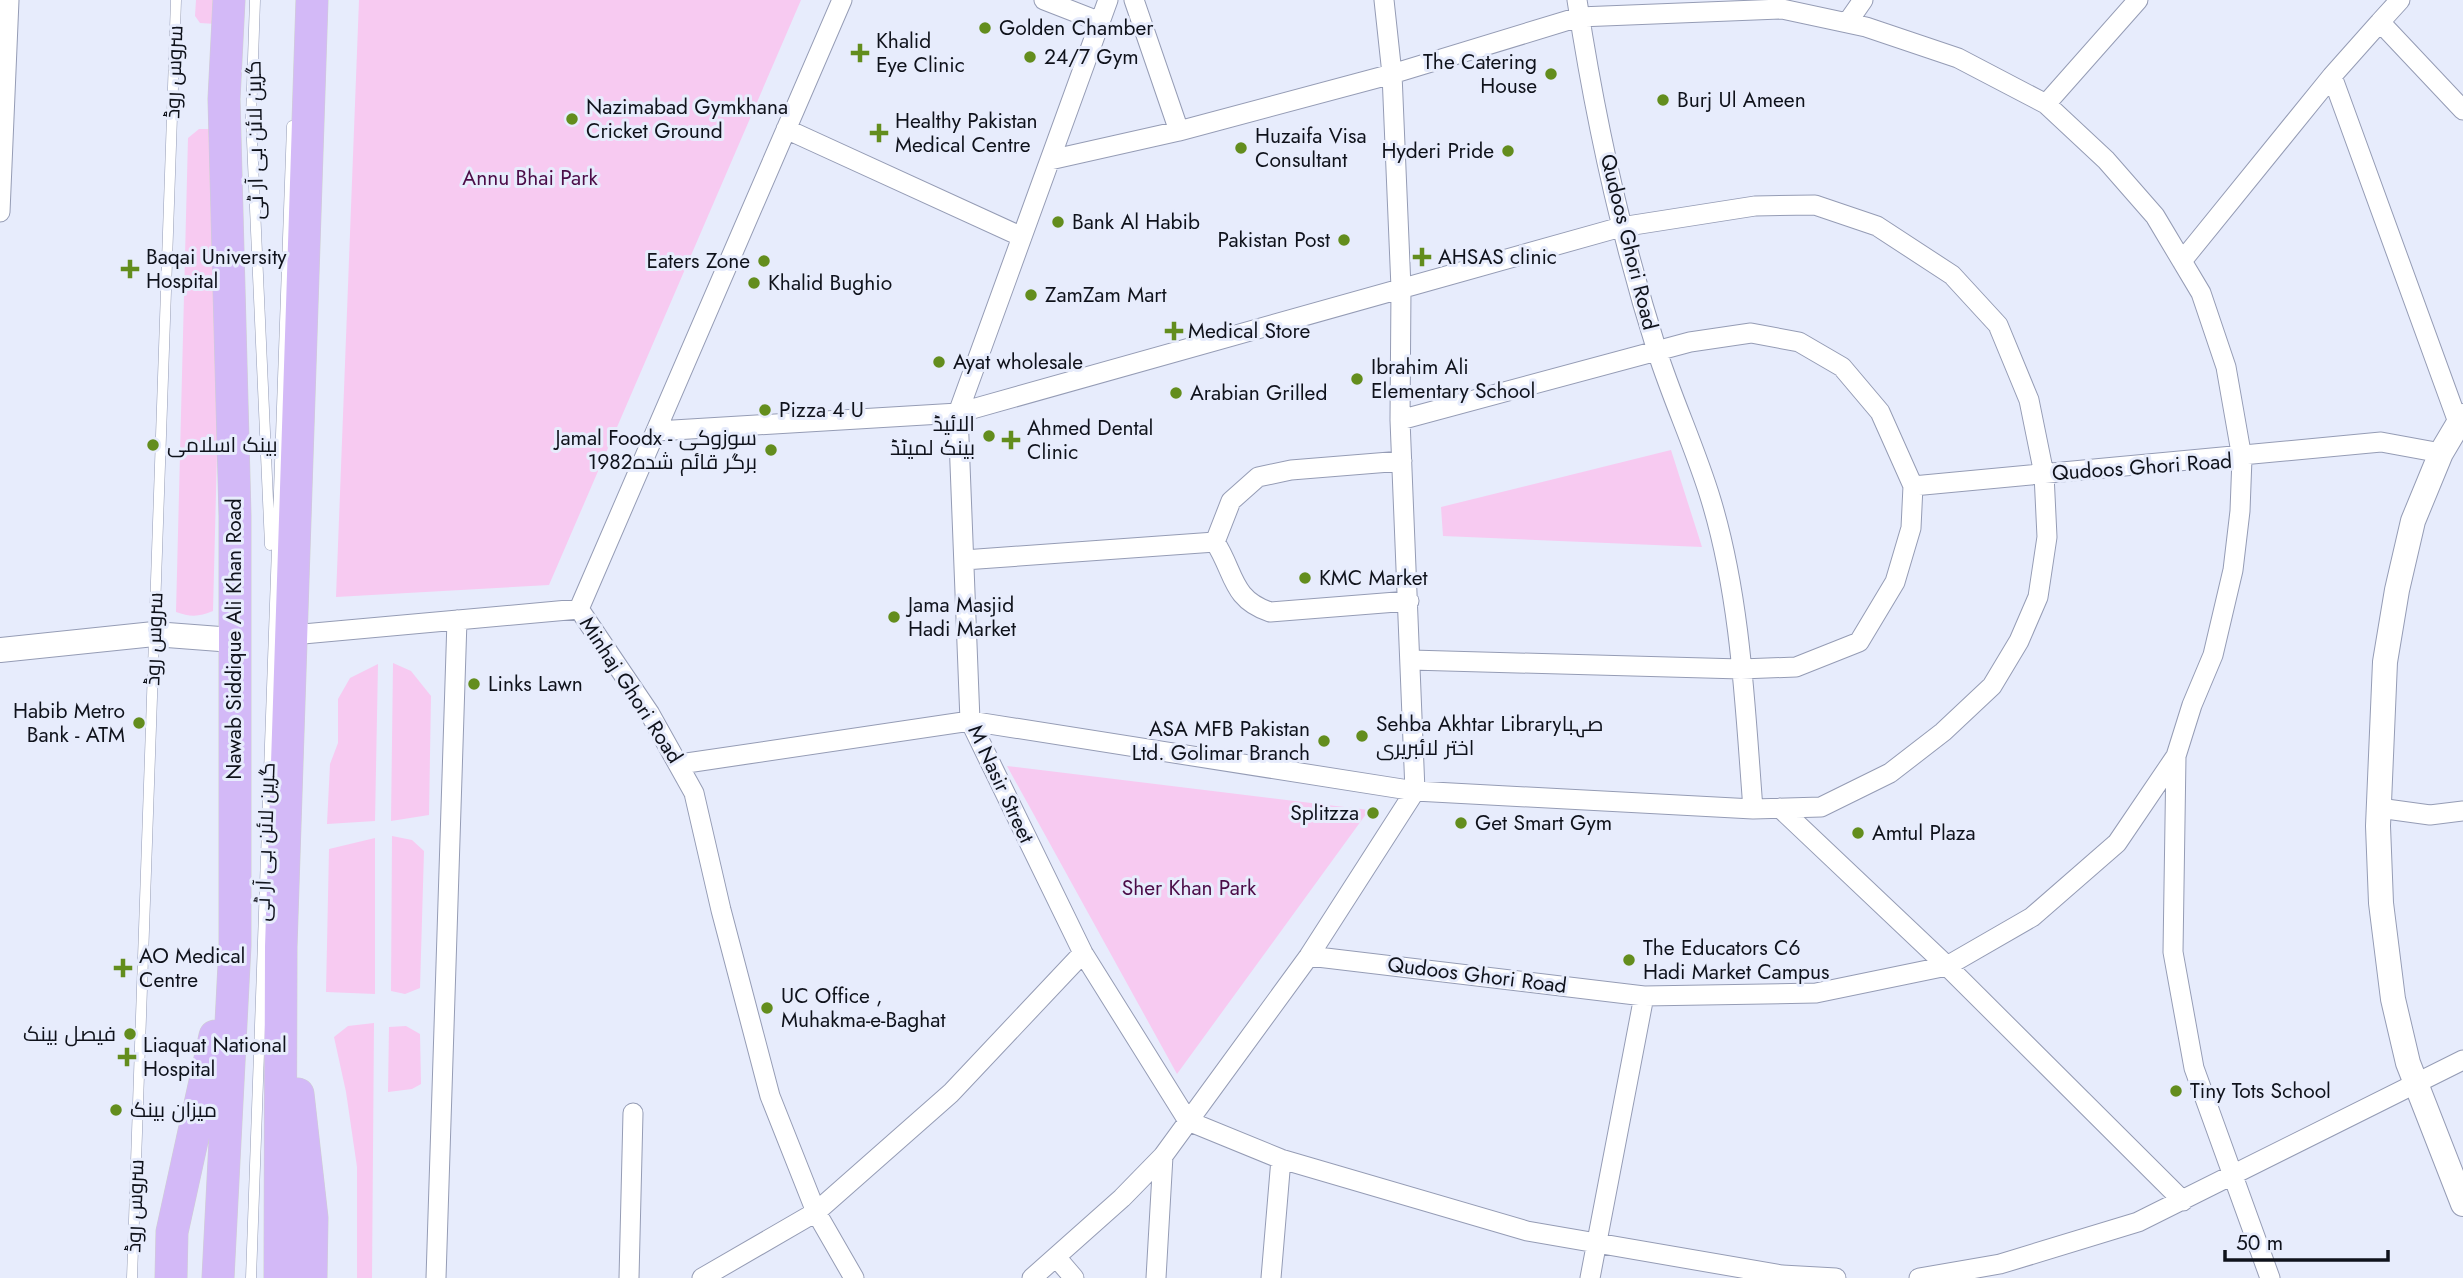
<svg xmlns="http://www.w3.org/2000/svg" width="2463" height="1278" font-family="Jost,Cairo,sans-serif">
	<style>
		.green { fill: #f7caf1 }
		.lines { fill: none; stroke-linecap: round; stroke-linejoin: round }
		.service-casing { stroke: #959cb5; stroke-width: 11 }
		.minor-casing { stroke: #959cb5; stroke-width: 21 }
		.tertiary-casing { stroke: #959cb5; stroke-width: 26 }
		.primary-casing { stroke: #cfd0d1; stroke-width: 33 }
		.service { stroke: #fff; stroke-width: 10 }
		.minor { stroke: #fff; stroke-width: 19 }
		.tertiary { stroke: #fff; stroke-width: 24 }
		.primary { stroke: #d3b9f7; stroke-width: 32 }
		.poi-dot { fill: #638d1d; stroke: #e7ecfc; stroke-width: 2.5 }
		.labels { text-anchor: middle; dominant-baseline: central; stroke-width: 6; stroke-linejoin: round; paint-order: stroke }
		.poi-label { font-size: 21px; fill: #0f121b; stroke: #e7ecfc; text-anchor: start }
		.street-label { font-size: 21px; fill: #0f121b; stroke: #e7ecfc }
		.park-label { font-size: 21px; fill: #4b0c47; stroke: #e7ecfc }
	</style>
	<rect width="100%" height="100%" fill="#e7ecfc"/>
	<path class="green" d="M196 0H232V25L200 23 195 16Z
		M359 0H801L549 585 336 597Z
		M199 129H217L225 139 213 611C199 617 190 617 176 612L188 138Z
		M1671 450 1702 547 1443 536 1441 507Z
		M393 663 411 671 431 696 429 815 391 821Z
		M378 664 375 821 327 824 330 764 338 743V699L350 678Z
		M1007 766 1369 810 1177 1074Z
		M392 836 412 840 424 851 420 988 405 994 391 991Z
		M375 838V994L326 992 329 849Z
		M374 1023 372 1278H357V1167L346 1092 334 1037 348 1026Z
		M406 1026 420 1034 421 1084 412 1089 388 1092 389 1027Z"/>
	<g class="lines">
		<defs>
			<path id="service" d="M255 0 251 118 270 545
				M132 1278 176 0
				M251 1278 292 126"/>
			<path id="minor" d="M1044 0 1098 21
				M1108 0 958 413 970 721 1083 953 1188 1121
				M1134 0 1179 131
				M1577 0C1595 118 1621 237 1657 351 1673 401 1696 450 1711 500 1741 599 1745 707 1753 809
				M2380 22 2400 0
				M1847 23 1863 0
				M2332 76 2459 425
				M2046 104 2138 0
				M786 129 1022 237
				M1050 160 1179 131 1392 74 1579 17 1782 9 1866 27 1958 58 2046 104 2106 160 2155 216 2201 293 2226 367 2242 458 2240 511 2233 570 2213 655 2192 705 2176 756 2117 843 2032 917 1947 966 1816 993 1644 996 1309 956
				M0 212 9 0
				M2182 261 2332 76 2380 22 2463 110
				M1400 420 1690 342 1751 333 1799 342 1842 367 1880 412 1913 486 1911 528 1895 582 1859 642 1796 667 1741 669 1411 660
				M657 431 958 413 1621 227 1755 206 1815 205 1877 226 1952 275 1998 325 2029 400 2044 474 2047 537 2038 597 2019 641 1992 686 1943 732 1890 773 1821 807 1753 809 1415 791 970 721 680 764
				M1913 486 2381 442 2441 453
				M1215 542 1231 501 1258 477 1291 470 1402 461
				M964 560 1215 542C1235 573 1231 599 1270 612L1409 601
				M579 609 650 714 694 793 721 910 770 1096 816 1212 854 1278
				M579 609 842 0
				M292 635 579 609
				M2176 756 2173 952 2194 1068 2270 1278
				M1780 808 1947 966 2183 1201
				M2379 808 2430 815 2463 811
				M1188 1121 1281 1159 1527 1231 1782 1275 1836 1278
				M1056 1257 1074 1278
				M436 1278 457 620
				M629 1278 633 1113
				M702 1278 816 1212 951 1093 1083 953
				M1032 1278 1122 1198 1163 1156 1309 956 1415 791 1400 420 1401 288 1392 74 1384 0
				M1156 1278 1163 1156
				M1271 1278 1281 1159
				M1590 1278 1644 996
				M1919 1278 2000 1264 2138 1222 2463 1060"/>
			<path id="tertiary" d="M2463 416 2441 453 2413 521 2397 590 2385 662 2378 826 2381 903 2393 999 2408 1063 2463 1204
				M0 650 154 634 233 640"/>
			<path id="primary" d="M298 1094 312 1218 311 1278
				M171 1278 172 1232 215 1036
				M218 1278 235 945V516L224 99 229 0
				M280 1278 281 947 312 0"/>
		</defs>
		<use href="#service" class="service-casing"/>
		<use href="#minor" class="minor-casing"/>
		<use href="#tertiary" class="tertiary-casing"/>
		<use href="#primary" class="primary-casing"/>
		<use href="#service" class="service"/>
		<use href="#minor" class="minor"/>
		<use href="#tertiary" class="tertiary"/>
		<use href="#primary" class="primary"/>
	</g>
	<g class="poi-dot">
		<circle cx="985" cy="28" r="7"/>
		<path d="M856.5 42.5h7v7h7v7h-7v7h-7v-7h-7v-7h7z"/>
		<circle cx="1030" cy="57" r="7"/>
		<circle cx="1551" cy="74" r="7"/>
		<circle cx="1663" cy="100" r="7"/>
		<circle cx="572" cy="119" r="7"/>
		<path d="M875.5 122.5h7v7h7v7h-7v7h-7v-7h-7v-7h7z"/>
		<circle cx="1241" cy="148" r="7"/>
		<circle cx="1508" cy="151" r="7"/>
		<circle cx="1058" cy="222" r="7"/>
		<circle cx="1344" cy="240" r="7"/>
		<path d="M1418.5 246.5h7v7h7v7h-7v7h-7v-7h-7v-7h7z"/>
		<circle cx="764" cy="261" r="7"/>
		<path d="M126.5 258.5h7v7h7v7h-7v7h-7v-7h-7v-7h7z"/>
		<circle cx="754" cy="283" r="7"/>
		<circle cx="1031" cy="295" r="7"/>
		<path d="M1170.5 320.5h7v7h7v7h-7v7h-7v-7h-7v-7h7z"/>
		<circle cx="939" cy="362" r="7"/>
		<circle cx="1357" cy="379" r="7"/>
		<circle cx="1176" cy="393" r="7"/>
		<circle cx="765" cy="410" r="7"/>
		<circle cx="989" cy="436" r="7"/>
		<path d="M1007.5 429.5h7v7h7v7h-7v7h-7v-7h-7v-7h7z"/>
		<circle cx="153" cy="445" r="7"/>
		<circle cx="771" cy="450" r="7"/>
		<circle cx="1305" cy="578" r="7"/>
		<circle cx="894" cy="617" r="7"/>
		<circle cx="474" cy="684" r="7"/>
		<circle cx="139" cy="723" r="7"/>
		<circle cx="1362" cy="736" r="7"/>
		<circle cx="1324" cy="741" r="7"/>
		<circle cx="1373" cy="813" r="7"/>
		<circle cx="1461" cy="823" r="7"/>
		<circle cx="1858" cy="833" r="7"/>
		<circle cx="1629" cy="960" r="7"/>
		<path d="M119.5 957.5h7v7h7v7h-7v7h-7v-7h-7v-7h7z"/>
		<circle cx="767" cy="1008" r="7"/>
		<circle cx="130" cy="1034" r="7"/>
		<path d="M123.5 1046.5h7v7h7v7h-7v7h-7v-7h-7v-7h7z"/>
		<circle cx="2176" cy="1091" r="7"/>
		<circle cx="116" cy="1110" r="7"/>
	</g>
	<g class="labels">
		<g class="poi-label">
			<text x="999" y="28">Golden Chamber</text>
			<text x="876" y="41">Khalid<tspan x="876" dy="24">Eye Clinic</tspan></text>
			<text x="1044" y="57">24/7 Gym</text>
			<text x="1537" y="62" text-anchor="end">The Catering<tspan x="1537" dy="24">House</tspan></text>
			<text x="1677" y="100">Burj Ul Ameen</text>
			<text x="586" y="107">Nazimabad Gymkhana<tspan x="586" dy="24">Cricket Ground</tspan></text>
			<text x="895" y="121">Healthy Pakistan<tspan x="895" dy="24">Medical Centre</tspan></text>
			<text x="1255" y="136">Huzaifa Visa<tspan x="1255" dy="24">Consultant</tspan></text>
			<text x="1494" y="151" text-anchor="end">Hyderi Pride</text>
			<text x="1072" y="222">Bank Al Habib</text>
			<text x="1330" y="240" text-anchor="end">Pakistan Post</text>
			<text x="146" y="257">Baqai University<tspan x="146" dy="24">Hospital</tspan></text>
			<text x="1438" y="257">AHSAS clinic</text>
			<text x="750" y="261" text-anchor="end">Eaters Zone</text>
			<text x="768" y="283">Khalid Bughio</text>
			<text x="1045" y="295">ZamZam Mart</text>
			<text x="1188" y="331">Medical Store</text>
			<text x="953" y="362">Ayat wholesale</text>
			<text x="1371" y="367">Ibrahim Ali<tspan x="1371" dy="24">Elementary School</tspan></text>
			<text x="1190" y="393">Arabian Grilled</text>
			<text x="779" y="410">Pizza 4 U</text>
			<text x="975" y="424" text-anchor="end">الائیڈ<tspan x="975" dy="24">بینک لمیٹڈ</tspan></text>
			<text x="1027" y="428">Ahmed Dental<tspan x="1027" dy="24">Clinic</tspan></text>
			<text x="757" y="438" text-anchor="end">Jamal Foodx - سوزوکی<tspan x="757" dy="24">برگر قائم شدہ1982</tspan></text>
			<text x="167" y="445">بینک اسلامی</text>
			<text x="1319" y="578">KMC Market</text>
			<text x="908" y="605">Jama Masjid<tspan x="908" dy="24">Hadi Market</tspan></text>
			<text x="488" y="684">Links Lawn</text>
			<text x="125" y="711" text-anchor="end">Habib Metro<tspan x="125" dy="24">Bank - ATM</tspan></text>
			<text x="1376" y="724">Sehba Akhtar Libraryصہبا<tspan x="1376" dy="24">اختر لائبریری</tspan></text>
			<text x="1310" y="729" text-anchor="end">ASA MFB Pakistan<tspan x="1310" dy="24">Ltd. Golimar Branch</tspan></text>
			<text x="1359" y="813" text-anchor="end">Splitzza</text>
			<text x="1475" y="823">Get Smart Gym</text>
			<text x="1872" y="833">Amtul Plaza</text>
			<text x="1643" y="948">The Educators C6<tspan x="1643" dy="24">Hadi Market Campus</tspan></text>
			<text x="139" y="956">AO Medical<tspan x="139" dy="24">Centre</tspan></text>
			<text x="781" y="996">UC Office ,<tspan x="781" dy="24">Muhakma-e-Baghat</tspan></text>
			<text x="116" y="1034" text-anchor="end">فیصل بینک</text>
			<text x="143" y="1045">Liaquat National<tspan x="143" dy="24">Hospital</tspan></text>
			<text x="2190" y="1091">Tiny Tots School</text>
			<text x="130" y="1110">میزان بینک</text>
		</g>
		<g class="street-label">
			<text transform="translate(174 72) rotate(-88)">سروس روڈ</text>
			<text transform="translate(255 140) rotate(-91)">گرین لائن بی آر ٹی</text>
			<text transform="translate(1629 242) rotate(76)">Qudoos Ghori Road</text>
			<text transform="translate(2142 467) rotate(-4)">Qudoos Ghori Road</text>
			<text transform="translate(154 639) rotate(-88)">سروس روڈ</text>
			<text transform="translate(234 639) rotate(-90)">Nawab Siddique Ali Khan Road</text>
			<text transform="translate(631 690) rotate(57)">Minhaj Ghori Road</text>
			<text transform="translate(1001 784) rotate(65)">M Nasir Street</text>
			<text transform="translate(265 842) rotate(-88)">گرین لائن بی آر ٹی</text>
			<text transform="translate(1477 975) rotate(7)">Qudoos Ghori Road</text>
			<text transform="translate(135 1206) rotate(-88)">سروس روڈ</text>
		</g>
		<g class="park-label">
			<text x="530" y="178">Annu Bhai Park</text>
			<text x="1189" y="888">Sher Khan Park</text>
		</g>
	</g>
	<path d="M2225 1250v10h163v-10" fill="none" stroke="#0f121b" stroke-width="3.5"/>
	<text x="2236" y="1250" font-size="21" fill="#0f121b" stroke="#e7ecfc" stroke-width="5" paint-order="stroke">50 m</text>
</svg>
